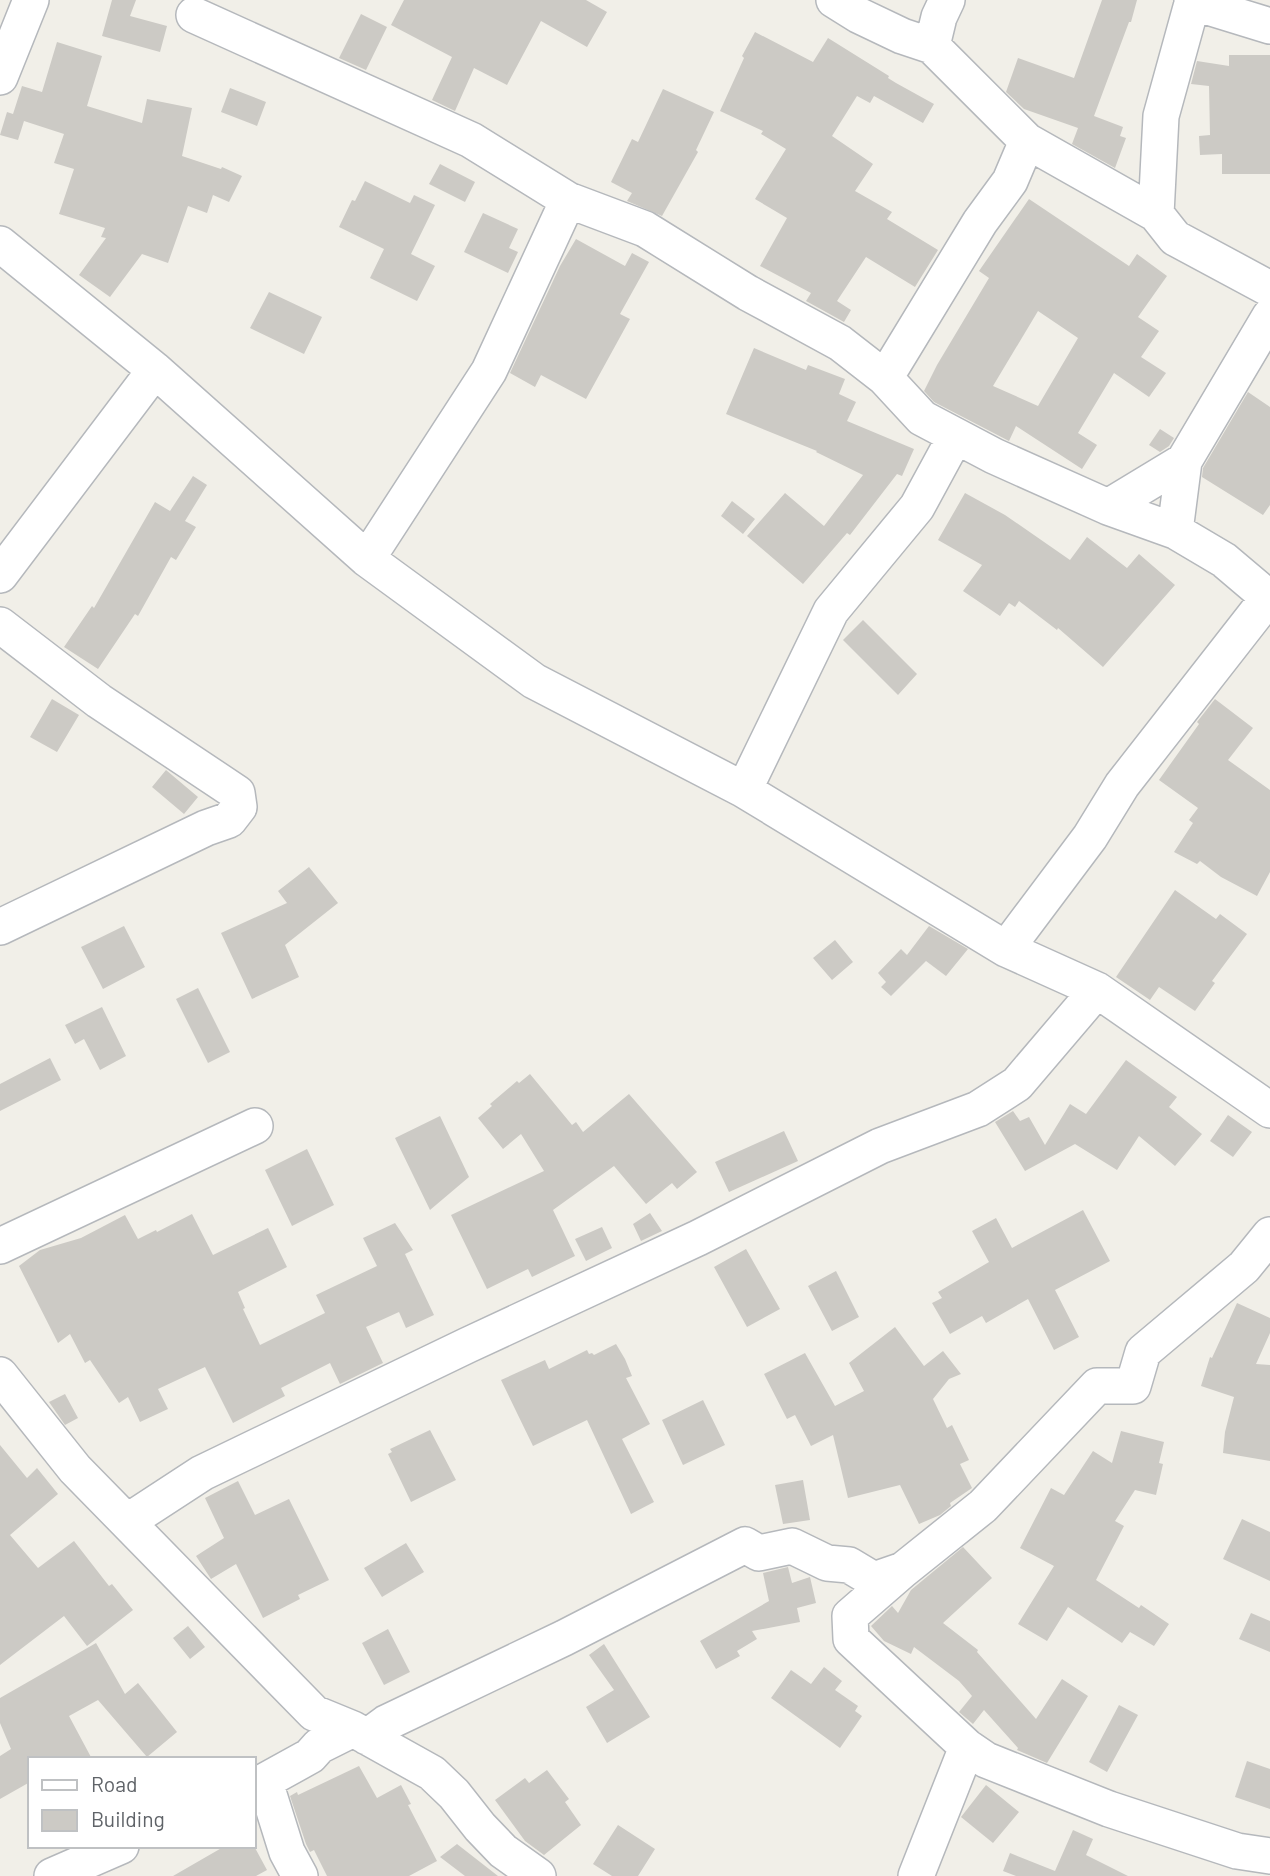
<svg xmlns="http://www.w3.org/2000/svg" width="1270" height="1876" font-family="Barlow,sans-serif">
	<style>
		.building { fill: #cccac5; fill-rule: evenodd }
		.lines { fill: none; stroke-linecap: round; stroke-linejoin: round }
		.minor-casing { stroke: #b5b8bc; stroke-width: 38 }
		.minor { stroke: #fff; stroke-width: 35 }
	</style>
	<rect width="100%" height="100%" fill="#f1efe8"/>
	<path class="building" d="M112 0H136L130 16 167 26 160 52 102 36Z
		M404 0H586L607 12 587 47 541 21 507 85 474 68 455 111 432 100 452 57 391 25Z
		M1102 0H1137L1131 22H1129L1094 116 1123 127 1120 136 1126 138 1115 168 1072 144 1078 128 1024 109 1006 92 1018 58 1074 78Z
		M361 14 387 27 366 70 339 58Z
		M755 32 813 62 828 38 889 76 888 78 896 83 934 104 923 123 874 96 870 103 857 96 832 136 873 164 855 191 892 212 887 219 938 250 915 287 866 257 837 301 851 310 844 322 806 301 811 293 760 266 787 218 755 199 786 149 761 134 763 131 720 111 744 58 742 56Z
		M57 42 102 56 87 106 142 123 147 99 192 108 182 156 221 169 222 167 242 176 229 202 213 195 207 213 188 206 168 263 142 254 110 297 79 275 106 238 101 237 105 228 59 214 74 169 54 163 64 134 24 121 18 140 0 135 7 112 13 114 22 86 42 92Z
		M1229 55H1270V174H1222V154L1200 155 1199 136 1210 135 1209 86 1191 84 1197 61 1229 66Z
		M230 88 266 102 257 126 221 112Z
		M663 89 714 112 696 150 698 152 662 216 627 201 632 193 611 182 632 139 638 142Z
		M440 164 475 182 465 202 429 184Z
		M365 181 410 203 414 195 435 205 411 254 435 266 417 301 370 278 384 249 339 227 352 200 355 201Z
		M1029 199 1129 266 1137 254 1167 276 1138 317 1159 331 1141 357 1166 373 1149 397 1114 373 1078 433 1097 445 1082 469 1016 426 1009 441 934 402 924 391 937 365 989 278 979 271ZM1038 311 1078 338 1038 406 993 386Z
		M483 213 518 229 509 248 518 252 508 273 464 252Z
		M576 239 625 266 632 253 649 262 620 314 630 319 586 399 541 375 535 387 510 373 560 266Z
		M269 292 322 317 304 354 250 328Z
		M754 348 806 370 808 365 845 379 839 394 856 402 847 421 914 449 902 476 897 474 850 535 847 533 803 584 747 536 785 493 824 526 863 475 816 452 817 451 726 414Z
		M1248 392 1270 407V505L1263 515 1202 477 1203 468Z
		M1160 429 1174 438 1169 446 1160 452 1149 445Z
		M193 476 207 485 185 521 196 527 176 560 171 557 138 616 135 614 98 669 64 647 92 606 94 608 155 502 170 511Z
		M965 493 1005 515 1070 560 1087 537 1127 568 1139 554 1175 585 1103 667 1058 628 1057 630 1019 601 1015 607 1009 603 1000 616 963 591 982 565 938 540Z
		M732 501 755 519 743 534 721 516Z
		M863 620 917 674 898 695 843 640Z
		M52 699 79 715 57 752 30 737Z
		M1215 699 1253 728 1228 760 1270 790V872L1257 896 1221 877 1200 861 1197 864 1174 852 1193 823 1189 820 1198 808 1159 780 1199 724 1197 722Z
		M166 770 198 797 184 814 152 787Z
		M309 867 338 903 285 945 299 977 252 999 221 933 287 903 278 891Z
		M1175 890 1216 919 1220 914 1247 934 1212 981 1215 983 1195 1011 1159 987 1150 1000 1116 977Z
		M124 926 145 967 103 989 81 947Z
		M929 926 968 949 946 976 926 961 891 996 881 987 886 982 878 973 901 949 907 955Z
		M835 940 853 962 832 980 813 958Z
		M198 988 230 1052 208 1063 176 999Z
		M102 1007 126 1056 100 1070 84 1039 75 1044 65 1025Z
		M50 1058 61 1080 0 1111V1084Z
		M1126 1060 1177 1097 1169 1107 1202 1134 1175 1166 1139 1136 1117 1170 1075 1144 1025 1171 995 1122 1013 1111 1020 1121 1029 1117 1045 1145 1070 1104 1086 1114Z
		M530 1074 572 1125 576 1122 583 1132 629 1094 697 1172 677 1189 672 1183 646 1204 614 1166 553 1210 575 1256 532 1277 528 1269 487 1289 451 1215 544 1171 521 1134 503 1149 478 1118 492 1106 490 1104 517 1081 519 1083Z
		M1228 1115 1252 1132 1233 1157 1210 1141Z
		M440 1116 469 1177 430 1210 395 1138Z
		M784 1131 798 1161 729 1192 715 1162Z
		M307 1149 334 1205 292 1226 265 1170Z
		M1083 1210 1110 1261 1055 1290 1079 1337 1054 1350 1028 1299 986 1323 982 1316 950 1334 932 1303 942 1298 938 1292 989 1262 972 1231 996 1218 1012 1248Z
		M650 1213 662 1231 641 1241 633 1224Z
		M192 1214 213 1255 268 1228 287 1267 238 1292 245 1308 243 1309 260 1345 325 1313 316 1295 377 1266 363 1238 395 1223 413 1250 405 1254 434 1315 406 1328 399 1312 366 1327 383 1363 340 1384 330 1363 281 1388 285 1396 233 1423 205 1367 158 1389 168 1409 140 1422 128 1397 119 1403 90 1360 85 1363 70 1334 58 1343 19 1266 40 1250 81 1238 125 1215 138 1239 156 1230 157 1232Z
		M602 1227 612 1248 586 1261 575 1239Z
		M746 1249 780 1309 747 1327 714 1267Z
		M836 1271 859 1317 832 1331 808 1286Z
		M1237 1303 1270 1318V1333L1256 1364 1270 1365V1461L1223 1453 1225 1432 1234 1397 1201 1386 1210 1357 1212 1358Z
		M895 1327 924 1366 943 1351 961 1374 949 1379 933 1399 947 1428 952 1425 969 1460 960 1464 972 1488 950 1503 951 1506 940 1515 919 1524 900 1485 848 1498 833 1435 811 1446 795 1415 787 1419 764 1374 805 1353 835 1406 864 1391 849 1363Z
		M616 1344 625 1359 632 1376 626 1378 650 1424 622 1439 654 1502 631 1514 587 1420 533 1446 501 1380 545 1360 549 1369 587 1350 589 1354 592 1353 594 1355Z
		M65 1394 78 1418 65 1425 49 1402Z
		M703 1400 725 1445 683 1465 662 1420Z
		M430 1430 456 1480 411 1502 388 1454 392 1452 390 1449Z
		M1121 1431 1164 1442 1159 1463 1163 1464 1156 1495 1135 1490 1115 1521 1124 1526 1096 1580 1139 1608 1141 1605 1169 1624 1154 1646 1130 1632 1122 1643 1068 1607 1047 1641 1018 1624 1054 1566 1020 1548 1051 1488 1064 1495 1093 1451 1112 1463Z
		M0 1445 27 1478 37 1468 58 1494 10 1535 38 1568 74 1541 109 1586 112 1584 133 1610 87 1646 64 1616 0 1665Z
		M803 1480 810 1520 783 1524 775 1485Z
		M238 1481 255 1515 289 1499 329 1580 298 1595 300 1599 263 1618 236 1564 211 1579 196 1556 224 1538 205 1498Z
		M1242 1519 1270 1532V1581L1223 1559Z
		M406 1543 424 1572 382 1597 364 1568Z
		M963 1547 992 1578 943 1623 978 1650 977 1652 1036 1719 1062 1679 1088 1696 1047 1763 1017 1750 1018 1748 984 1710 973 1724 959 1712 972 1696 959 1681 914 1647 911 1654 884 1641 871 1626 892 1606 898 1613 911 1590Z
		M788 1567 792 1583 810 1577 816 1603 797 1608 800 1622 752 1631 757 1639 737 1651 740 1656 716 1669 700 1641 769 1601 763 1573Z
		M1251 1613 1270 1621V1652L1239 1639Z
		M188 1626 205 1647 190 1659 173 1638Z
		M388 1629 410 1672 384 1685 362 1643Z
		M96 1643 125 1694 138 1683 177 1732 147 1757 98 1700 69 1716 92 1759H30V1782L0 1799V1756L11 1749 0 1723V1698Z
		M604 1644 650 1717 607 1743 586 1707 614 1690 589 1655Z
		M824 1667 842 1681 835 1690 858 1706 855 1711 862 1716 840 1748 771 1698 791 1670 811 1684Z
		M1119 1705 1138 1715 1107 1772 1089 1762Z
		M1247 1761 1270 1769V1809L1235 1797Z
		M359 1766 377 1798 401 1785 411 1804 408 1805 437 1861 409 1876H327L314 1850 310 1852 306 1844 290 1796 297 1792 298 1795Z
		M547 1770 569 1799 565 1802 581 1825 544 1855 525 1841 495 1800 525 1778 529 1783Z
		M986 1785 1019 1812 993 1843 961 1817Z
		M618 1825 655 1849 638 1876H612L593 1864Z
		M1073 1830 1093 1839 1086 1855 1128 1876H1016L1003 1871 1010 1853 1055 1871Z
		M457 1844 498 1876H465L440 1857Z
		M225 1846H254L267 1870 256 1876H173Z"/>
	<g class="lines">
		<defs>
			<path id="minor" d="M834 0 858 15 902 36 932 46 1027 141 1156 214 1175 238 1270 289
				M1192 2 1270 26
				M194 15 471 140 568 200 645 229 748 293 840 343 885 378 922 418 994 456 1108 507 1175 531 1224 560 1270 599
				M932 46 939 17 947 0
				M0 77 31 0
				M1156 214 1161 116 1193 0
				M0 244 155 370 367 559 534 681 744 790 1006 949 1097 990 1270 1110
				M885 378 980 222 1010 181 1027 141
				M1108 507 1184 461
				M1175 531 1184 461 1270 316
				M367 559 489 371 568 200
				M0 575 155 370
				M0 625 99 701 237 793 239 807 229 820 206 828 0 927
				M744 790 831 611 917 507 955 437
				M1006 949 1090 837 1122 785 1268 598
				M1270 1235 1244 1267 1143 1352 1133 1386H1097L983 1506 903 1570 850 1616 851 1639 967 1747 986 1760 1109 1809 1237 1851 1270 1856
				M0 1246 255 1126
				M0 1375 75 1469 314 1713 353 1729 432 1773 454 1794 480 1827 503 1851 538 1876
				M127 1522 202 1473 468 1345 698 1238 880 1146 978 1109 1017 1084 1097 990
				M367 1737 386 1723 564 1638 745 1545 759 1553 792 1546 827 1563 849 1565 874 1580 903 1570
				M265 1782 287 1852 300 1876
				M254 1787 310 1756 319 1746 353 1729
				M52 1876 121 1846
				M916 1876 967 1747"/>
		</defs>
		<use href="#minor" class="minor-casing"/>
		<use href="#minor" class="minor"/>
	</g>
	<rect x="28" y="1757" width="228" height="91" fill="#ffffff" stroke="#bfc1c3" stroke-width="2"/>
	<rect x="42" y="1780" width="35" height="10" fill="#ffffff" stroke="#bfc1c3" stroke-width="2"/>
	<text x="91" y="1792" font-size="21" fill="#5f6368">Road</text>
	<rect x="42" y="1810" width="35" height="21" fill="#cccac5" stroke="#bfc1c3" stroke-width="2"/>
	<text x="91" y="1827" font-size="21" fill="#5f6368">Building</text>
</svg>
